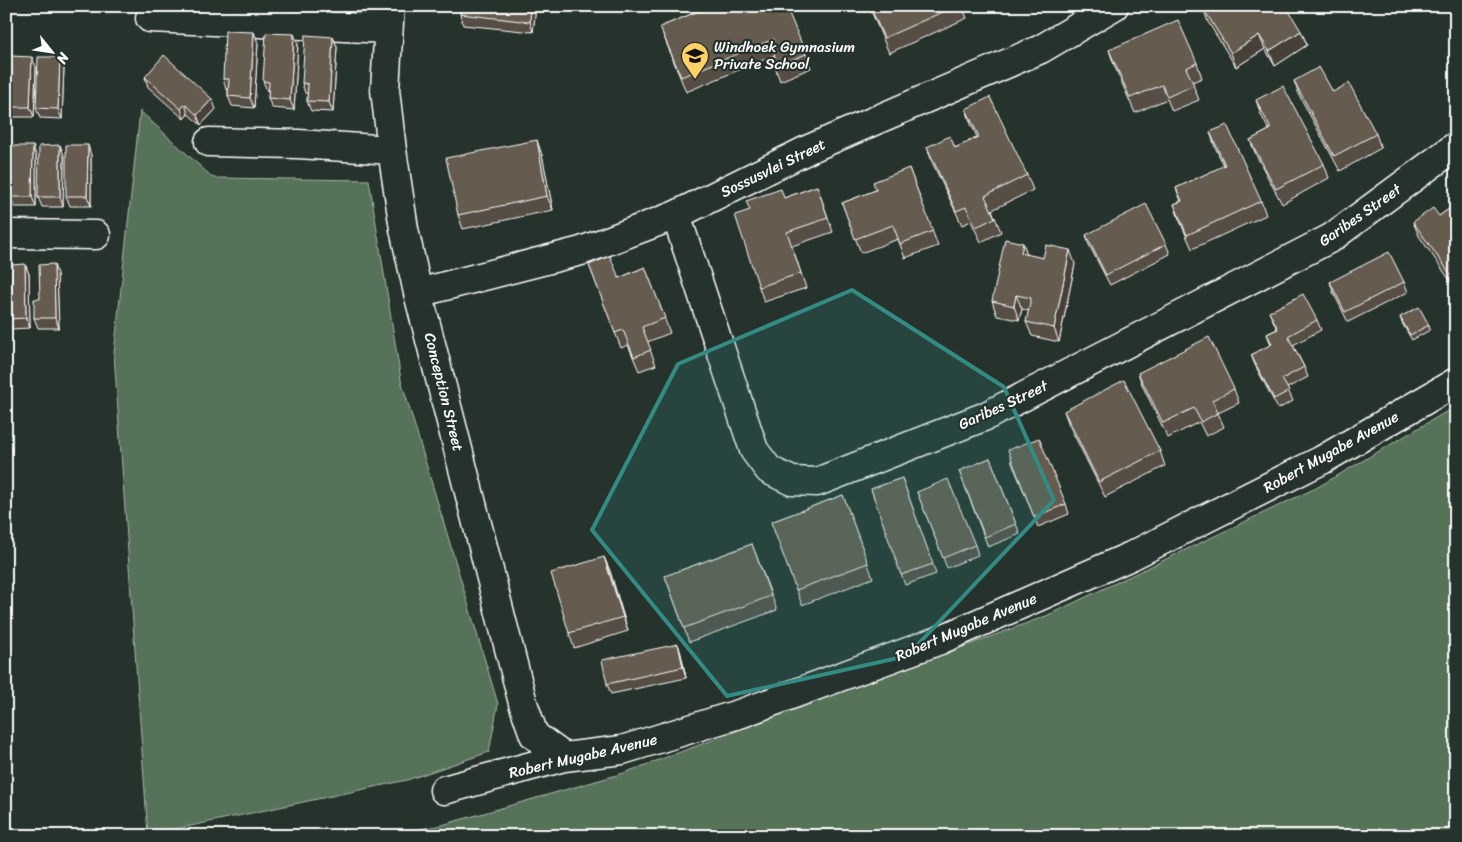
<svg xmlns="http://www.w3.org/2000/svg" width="1462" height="842" font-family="Sriracha,sans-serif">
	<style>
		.green { fill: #577258; stroke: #abb8ac }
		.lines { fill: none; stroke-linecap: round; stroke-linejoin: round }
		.minor-casing { stroke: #fff; stroke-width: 31 }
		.minor { stroke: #26332d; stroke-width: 28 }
		.wall { fill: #574e44; stroke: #fff }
		.shaded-wall { fill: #474037; stroke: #fff }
		.building { fill: #655b4f; stroke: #fff }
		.marked { fill: #338b84; fill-opacity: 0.2; stroke: #338b84; stroke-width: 4; stroke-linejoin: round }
		.labels { text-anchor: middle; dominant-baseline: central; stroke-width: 4.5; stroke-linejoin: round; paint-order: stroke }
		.poi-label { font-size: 15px; fill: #fff; stroke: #26332d; text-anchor: start }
		.street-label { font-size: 15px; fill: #fff; stroke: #26332d }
	</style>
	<rect width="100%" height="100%" fill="#26332d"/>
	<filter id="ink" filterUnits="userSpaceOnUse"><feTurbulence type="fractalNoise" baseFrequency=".02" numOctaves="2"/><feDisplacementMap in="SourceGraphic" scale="10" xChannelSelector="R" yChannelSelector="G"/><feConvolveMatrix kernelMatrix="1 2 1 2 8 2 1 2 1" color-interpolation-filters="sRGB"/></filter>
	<g filter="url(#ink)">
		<path class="green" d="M140 111 213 178 369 180 401 380 498 704 489 752 407 780 148 835 114 354Z
			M1456 406V836H381L442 825 624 773 1046 616 1318 487Z"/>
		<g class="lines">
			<defs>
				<path id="minor" d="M390 6 385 90 392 150 404 229 418 293 523 703 534 735 564 757
					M150 18 387 29
					M209 142 298 144 392 150
					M676 215 754 450 769 470 792 481 817 482 986 416 1331 238 1456 146
					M6 234 96 235
					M418 293 581 251 676 215 809 149 1041 49 1114 6
					M444 790 564 757 622 750 742 713 940 640 1131 556 1322 460 1456 382"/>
			</defs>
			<use href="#minor" class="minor-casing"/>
			<use href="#minor" class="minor"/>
		</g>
		<path class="wall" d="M536 6 533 32 463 25 460 14Z
			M711 6 806 54 811 68 780 81 775 67V55L686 92 660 27Z
			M869 6H962L967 18 889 53Z
			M1203 8 1301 31 1307 45 1275 66 1265 49 1236 67 1208 22Z
			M333 37 337 47 333 112 311 111 307 101 308 94 305 93 302 83Z
			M258 43 254 108 232 106 228 96V89H226L223 79Z
			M298 44 294 110 272 108 268 98 269 91H267L263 81Z
			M1109 50 1197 63 1202 78 1192 82 1199 100 1172 111 1167 99 1135 113 1114 65Z
			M36 67 34 117H12L9 107Z
			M64 67 62 119 40 118 36 108Z
			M145 77 216 109 201 125 188 114 184 119 148 87Z
			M1294 81 1333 92 1376 134 1381 148 1340 171 1299 95Z
			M1256 100 1324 164 1329 178 1282 204 1256 155 1250 140 1269 130 1261 115Z
			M966 109 1027 175 1033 190 992 210 1001 232 981 242 971 221 962 225 932 162 927 147 955 148 977 137 971 124Z
			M1210 132 1261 201 1266 215 1192 249 1179 219 1174 204 1181 201 1176 188 1224 166 1215 147Z
			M60 145 64 156 63 207H42L38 197Z
			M33 146 36 156V207H14L11 197Z
			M91 155V206H70L66 196Z
			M542 155 553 210 463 229 458 215Z
			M909 168 938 246 905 258 898 239 861 253 842 203 876 190Z
			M817 186 833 232 792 246 806 288 764 302 759 287 784 198Z
			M1456 204V289L1419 236 1413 222 1439 216Z
			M1086 235 1166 244 1170 254 1110 285 1089 245Z
			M1023 243 1027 255 1075 264 1059 342 1032 336 1026 322 1029 311 1022 309 1019 320 997 316 992 301Z
			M25 264 29 274 30 328 10 329 6 320V300H12Z
			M589 265 619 278 645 267 670 333 647 342 656 365 639 371 628 345 621 348Z
			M57 274 59 328H38L34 318 40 299Z
			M1330 282H1404L1408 292 1348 322 1333 292Z
			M1269 312 1317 320 1321 330 1293 345 1304 367 1308 377 1287 388 1293 401 1278 409 1255 365 1251 355 1271 345 1267 334 1277 329Z
			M1400 317 1429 325 1430 330 1412 340 1402 323Z
			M1138 373 1234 389 1239 403 1218 413 1224 427 1206 436 1199 422 1168 438 1143 387Z
			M1064 411 1160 451 1165 466 1105 497 1069 425Z
			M990 458 1020 534 988 547 959 471Z
			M1011 460 1066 504 1069 514 1038 527Z
			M902 478 936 574 905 585 871 489Z
			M917 492 975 545 978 555 947 568Z
			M843 495 873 578 802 605 771 522Z
			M752 544 777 610 689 642 665 576Z
			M604 557 610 571 628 631 574 648 569 633Z
			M678 644 681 654 686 678 611 694 607 684Z"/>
		<path class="shaded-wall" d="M531 6H536L533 32 530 22Z
			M1301 31 1307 45 1275 66 1269 51Z
			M254 32 258 43 254 108 250 98Z
			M294 34 298 44 294 110 290 100Z
			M1259 35 1265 49 1236 67 1231 53Z
			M333 37 337 47 333 112 329 102Z
			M32 57 36 67 34 117 30 107Z
			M60 57 64 67 62 119 58 109Z
			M6 61 8 65 6 112Z
			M212 99 216 109 201 125 197 115Z
			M185 104 188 114 184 119 181 109Z
			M537 140 542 155 553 210 547 196Z
			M60 145 64 156 63 207 60 197Z
			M88 145 91 155V206L87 196Z
			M33 146 36 156V207L32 197Z
			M6 155 7 157V209L6 207Z
			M1023 243 1028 257 1021 253Z
			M1070 250 1075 264 1059 342 1054 328Z
			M25 264 29 274 30 328 26 318Z
			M54 264 57 274 59 328 55 318Z
			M1016 295 1022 309 1019 320 1014 306Z
			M604 557 610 571 628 631 623 617Z
			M678 644 681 654 686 678 683 667Z"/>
		<path class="building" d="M460 6H531L530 22 460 14Z
			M711 6H786L806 54 775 67 774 39 681 77 660 27Z
			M870 6H956L884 38Z
			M1206 6H1286L1301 31 1269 51 1259 35 1231 53 1203 8Z
			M1178 20 1197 63 1186 68 1194 85 1167 97 1162 85 1130 98 1109 50Z
			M225 31 254 32 250 98 228 96 229 79H223Z
			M266 33 294 34 290 100 268 98 269 82 263 81Z
			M305 35 333 37 329 102 307 101 308 84 302 83Z
			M164 55 212 99 197 115 185 104 181 109 145 77Z
			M10 56 32 57 30 107H9Z
			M38 57H60L58 109 36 108Z
			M1319 67 1333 92 1349 83 1376 134 1334 156 1294 81Z
			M1283 86 1324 164 1276 189 1250 140 1271 129 1256 100Z
			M990 97 1027 175 985 196 995 218 976 227 966 207 956 211 927 147 950 136 955 148 979 137 966 109Z
			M1227 125 1261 201 1187 235 1174 204 1182 201 1176 188 1225 165 1210 132Z
			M537 140 547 196 458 215 446 158Z
			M60 145V197H38L39 146Z
			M66 145H88L87 196H66Z
			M11 146H33L32 197H11Z
			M909 168 933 231 900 244 893 225 855 239 842 203 876 190 873 182Z
			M817 186 828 218 787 232 801 273 759 287 735 215 750 210 746 201 781 189 784 198Z
			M1146 204 1166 244 1106 275 1086 235Z
			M1456 204V282L1413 222 1433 208 1439 216Z
			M1005 239 1023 243 1021 253 1043 258 1046 245 1070 250 1054 328 1026 322 1031 298 1016 295 1014 306 992 301Z
			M1389 252 1404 282 1345 312 1330 282Z
			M610 256 619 278 645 267 665 318 642 327 651 350 634 357 623 330 615 333 589 265Z
			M25 264 26 318 6 319V300H12L10 265Z
			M54 264 55 318H34V299H40L39 265Z
			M1303 294 1317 320 1288 336 1304 367 1282 379 1289 391 1274 399 1251 355 1272 344 1267 334 1278 329 1269 312Z
			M1419 307 1429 325 1410 335 1400 317Z
			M1209 337 1234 389 1212 400 1218 413 1201 422 1194 408 1163 423 1138 373Z
			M1124 380 1160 451 1099 482 1064 411Z
			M1039 438 1066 504 1034 517 1008 450Z
			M990 458 1016 524 985 537 959 471Z
			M902 478 933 564 901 575 871 489Z
			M948 479 975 545 943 558 917 492Z
			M843 495 868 563 796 590 771 522Z
			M752 544 771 596 684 628 665 576Z
			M604 557 623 617 569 633 551 573Z
			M678 644 683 667 607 684 602 660Z"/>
	</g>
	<path class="marked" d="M852 290 1004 387 1054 500 907 656 727 696 592 530 678 364Z"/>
	<defs>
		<symbol id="school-pin" viewBox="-11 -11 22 30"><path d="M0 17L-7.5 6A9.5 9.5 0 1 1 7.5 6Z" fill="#ffd166" stroke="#26332d"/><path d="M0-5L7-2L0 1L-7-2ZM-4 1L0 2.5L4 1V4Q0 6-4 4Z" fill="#111"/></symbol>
	</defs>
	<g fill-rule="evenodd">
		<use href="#school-pin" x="679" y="40" width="32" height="43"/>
	</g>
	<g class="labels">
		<g class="poi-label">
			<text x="714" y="47">Windhoek Gymnasium<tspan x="714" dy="17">Private School</tspan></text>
		</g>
		<g class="street-label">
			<text transform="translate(773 168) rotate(-26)">Sossusvlei Street</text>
			<text transform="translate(1360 215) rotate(-35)">Garibes Street</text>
			<text transform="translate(444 392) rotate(76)">Conception Street</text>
			<text transform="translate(1003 405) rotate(-25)">Garibes Street</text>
			<text transform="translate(1331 452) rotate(-29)">Robert Mugabe Avenue</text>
			<text transform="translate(966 627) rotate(-23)">Robert Mugabe Avenue</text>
			<text transform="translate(583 756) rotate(-13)">Robert Mugabe Avenue</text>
		</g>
	</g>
	<rect width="1462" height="842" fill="none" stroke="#26332d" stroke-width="25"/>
	<rect x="12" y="12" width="1437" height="817" fill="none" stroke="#fff" stroke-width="2" filter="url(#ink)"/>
	<g transform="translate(52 52) rotate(120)" stroke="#26332d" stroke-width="4" paint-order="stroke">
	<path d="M0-4L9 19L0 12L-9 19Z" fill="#ffffff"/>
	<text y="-8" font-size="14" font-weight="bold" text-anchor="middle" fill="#ffffff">N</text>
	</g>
</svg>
